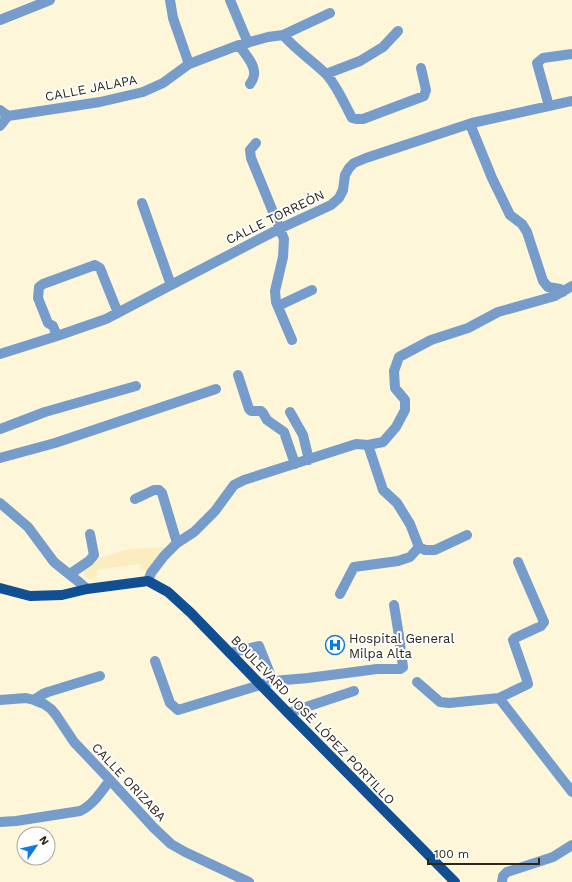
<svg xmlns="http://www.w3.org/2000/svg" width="572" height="882" font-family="'Work Sans',sans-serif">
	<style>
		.built { fill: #fbedc0 }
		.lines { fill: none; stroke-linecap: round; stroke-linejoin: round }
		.minor { stroke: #769ccc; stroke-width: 10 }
		.major { stroke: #104f92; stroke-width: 10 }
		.labels { text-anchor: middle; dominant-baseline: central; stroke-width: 4; stroke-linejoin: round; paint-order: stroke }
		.street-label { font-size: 13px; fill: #2c2719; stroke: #fff }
		.poi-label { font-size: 13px; fill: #2c2719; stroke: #fff; text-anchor: start }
	</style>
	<rect width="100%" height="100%" fill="#fef6d8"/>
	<path class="built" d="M165 547 150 569 141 570 140 564 97 570V578L89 579 84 576 83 567 97 559 129 549Z"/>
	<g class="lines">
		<path class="minor" d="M170 0 173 18 189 64
			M230 0 248 43
			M0 20 50 0
			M283 35 330 13
			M239 45C244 53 254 63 254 72 255 76 252 81 250 84
			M326 74 360 61 383 47 398 31
			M549 106 537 63 543 58 572 54
			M0 110 8 116 100 102 143 92 163 83 189 64 239 45 268 37 283 35C296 50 313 61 327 75 338 88 344 103 352 118L356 119H363L424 96 426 90 421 68
			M470 124 492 178 510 215 522 224 527 232 543 281 548 287 560 289 563 292
			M0 126 8 116
			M256 143 250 150 251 158 284 239 283 257 275 291 276 302 292 340
			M142 203 171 285
			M278 306 312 290
			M57 336 53 326 48 323 38 298 39 287 43 284 95 265 100 268 118 313
			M0 354 57 336 106 319 171 285 279 229 331 205 339 198 343 190 345 175 349 168 354 163 366 158 472 123 572 101
			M238 375 249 409 251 411H261L263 413 267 420 284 432 295 464
			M290 412 303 435 309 460
			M0 429 45 412 136 386
			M0 458 55 443 216 389
			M135 499 154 490H159L162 493 177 543
			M0 503 28 527 54 562 79 582 87 589
			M467 535 435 550H425L419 547 410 524 397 503 383 490 368 445 383 442 396 427 405 410V400L395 388 394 371 399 357 431 340 468 328 498 312 555 296 572 286
			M70 574 89 561 94 555 90 534
			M148 581 151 573 164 556 177 543 194 532 215 511 234 485 244 480 356 444 368 445
			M340 594 354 567 398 561 410 557 419 547
			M155 661 170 703 178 710 273 681 259 646 230 653
			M273 681 308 678 377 669H400L403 667 399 636 394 605
			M417 682 440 702 449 703 499 698 526 685 528 684 527 680 513 640 515 638 541 626 544 622 518 562
			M499 698 572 792
			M0 700 26 698 34 700 44 704 51 709 56 715 74 742 110 780 154 828 171 844 185 852 249 882
			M34 700 43 694 48 692 100 676
			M288 713 354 691
			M0 822 16 821 80 811C93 805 101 792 110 780
			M502 882 503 876 507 872 553 857 572 845"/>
		<path class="major" d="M0 588 30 596 62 595 87 589 148 581 168 592 191 613 288 713 455 882"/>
	</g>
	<defs>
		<symbol id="hospital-ring" viewBox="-11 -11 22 22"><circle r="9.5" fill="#fff" stroke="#0f7ae2" stroke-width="1.5"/><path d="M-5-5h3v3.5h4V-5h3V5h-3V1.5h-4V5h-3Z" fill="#0f7ae2"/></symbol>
	</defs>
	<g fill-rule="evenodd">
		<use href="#hospital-ring" x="324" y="634" width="22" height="22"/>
	</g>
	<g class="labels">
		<g class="street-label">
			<text transform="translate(91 88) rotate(-11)">CALLE JALAPA</text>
			<text transform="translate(275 217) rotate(-26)">CALLE TORREÓN</text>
			<text transform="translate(313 720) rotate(46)">BOULEVARD JOSÉ LÓPEZ PORTILLO</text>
			<text transform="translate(129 782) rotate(47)">CALLE ORIZABA</text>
		</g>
		<g class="poi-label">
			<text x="349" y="638">Hospital General<tspan x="349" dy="15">Milpa Alta</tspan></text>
		</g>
	</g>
	<g transform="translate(36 846) rotate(56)"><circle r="19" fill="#ffffff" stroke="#aba9a3"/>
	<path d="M0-3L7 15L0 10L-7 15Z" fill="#0f7ae2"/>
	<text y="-6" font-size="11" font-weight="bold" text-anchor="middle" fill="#2c2719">N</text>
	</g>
	<path d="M428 858v6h111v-6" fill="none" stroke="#2c2719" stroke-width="2"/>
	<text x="434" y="858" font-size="12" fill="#2c2719" stroke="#ffffff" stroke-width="3" paint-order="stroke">100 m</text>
</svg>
